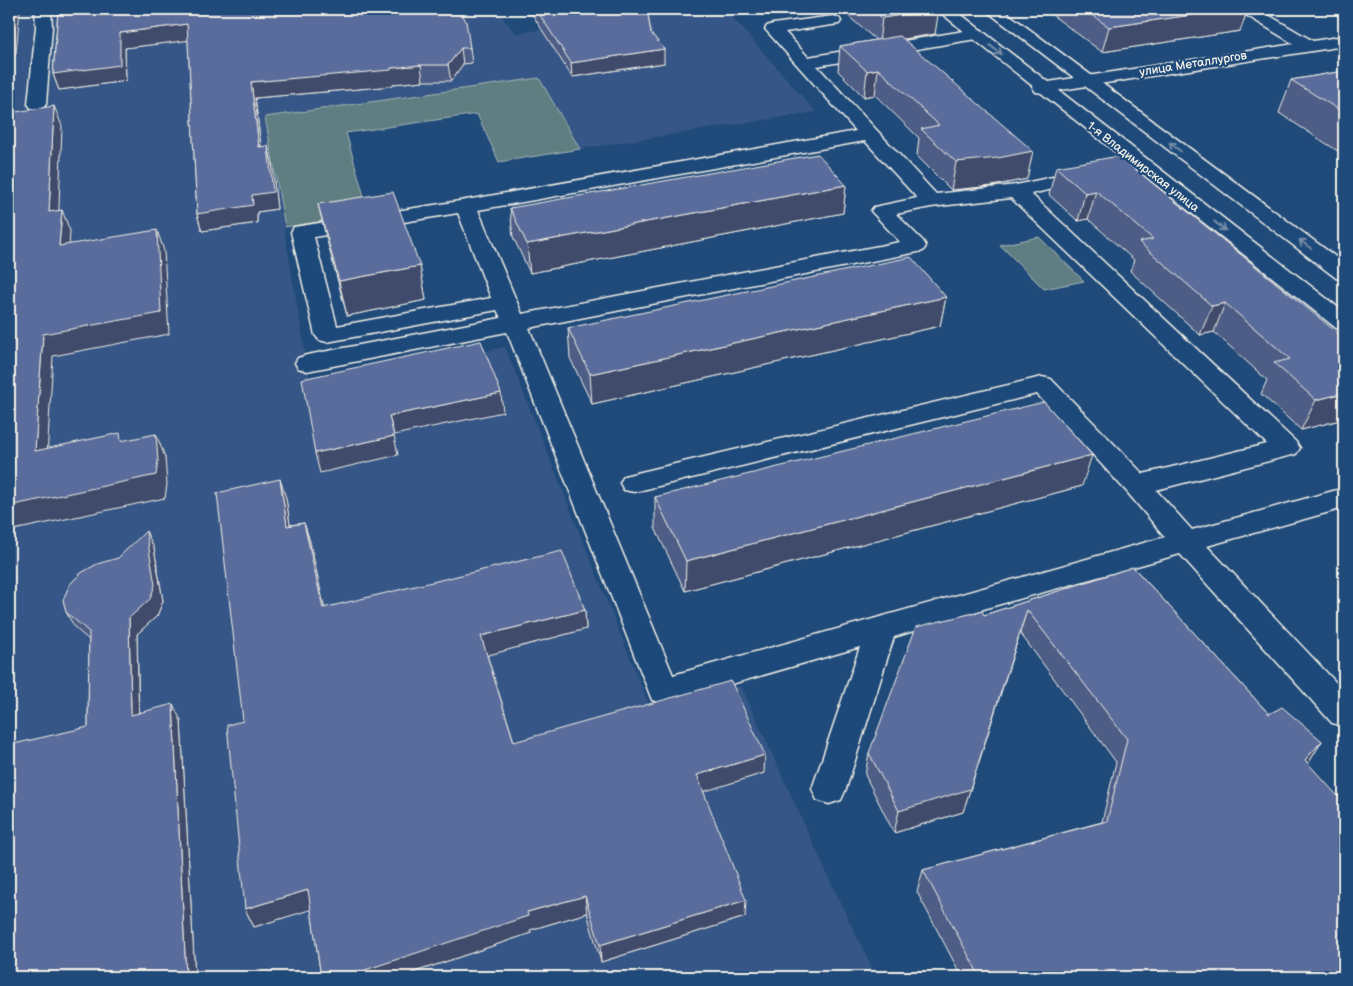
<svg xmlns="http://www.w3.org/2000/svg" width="1353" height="986" font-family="'Balsamiq Sans',sans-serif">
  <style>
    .built { fill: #355786 }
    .green { fill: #5e7e82; stroke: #a9b8b5 }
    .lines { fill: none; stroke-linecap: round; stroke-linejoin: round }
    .minor-casing { stroke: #f4f1e8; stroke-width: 3 }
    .major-casing { stroke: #f4f1e8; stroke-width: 3 }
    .minor { fill: #1f4a7a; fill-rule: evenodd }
    .major { fill: #1f4a7a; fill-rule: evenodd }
    .wall { fill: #4d5d85; stroke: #f4f1e8 }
    .shaded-wall { fill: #3f4c6c; stroke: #f4f1e8 }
    .building { fill: #5a6c9b; stroke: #f4f1e8 }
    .oneway { stroke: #748da6 }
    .labels { text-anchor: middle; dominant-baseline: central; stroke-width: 4.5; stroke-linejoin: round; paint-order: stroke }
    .far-street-label { font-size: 12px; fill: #f4f1e8; stroke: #1f4a7a }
  </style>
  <rect width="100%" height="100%" fill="#1f4a7a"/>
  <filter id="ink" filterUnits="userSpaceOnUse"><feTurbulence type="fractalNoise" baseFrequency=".02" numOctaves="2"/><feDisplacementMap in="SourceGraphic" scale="10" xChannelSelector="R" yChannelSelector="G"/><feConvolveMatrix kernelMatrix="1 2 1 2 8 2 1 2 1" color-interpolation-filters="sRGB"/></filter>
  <g filter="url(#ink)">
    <path class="built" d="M 9,9 L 495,9 L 516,33 L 702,9 L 725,9 L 816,112 L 580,149 L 539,78 L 265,117 L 311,386 L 505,347 L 651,710 L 741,686 L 840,902 L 877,977 L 9,977 Z"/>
    <path class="green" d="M 539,78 L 580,149 L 499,162 L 477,114 L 346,133 L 369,214 L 285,227 L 265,117 Z
      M 1039,237 L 1084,281 L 1044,289 L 1000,245 Z"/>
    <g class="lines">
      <g class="minor-casing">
        <path id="minor" d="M 35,9 L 51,9 L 52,27 L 46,104 L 43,108 L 37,109 L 31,108 L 28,104 L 36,27 Z
          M 1239,9 L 1258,9 L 1313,41 L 1344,36 L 1344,46 L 1042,93 L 1036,92 L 1033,88 L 1036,84 L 1042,83 L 1294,44 L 1241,12 Z
          M 833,16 L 839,18 L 841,21 L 839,24 L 785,32 L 808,57 L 976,29 L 982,30 L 984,34 L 982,38 L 976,39 L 817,66 L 936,194 L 1016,185 L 1089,169 L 1096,171 L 1099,175 L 1096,179 L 1031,194 L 1296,442 L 1300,448 L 1296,454 L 1156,490 L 1192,530 L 1344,488 L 1344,508 L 1207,546 L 1344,691 L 1344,726 L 1332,723 L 1180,554 L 990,607 L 894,637 L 846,789 L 841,800 L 829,804 L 817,800 L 812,789 L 860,647 L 663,704 L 652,700 L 507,332 L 307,371 L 298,368 L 295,363 L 298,358 L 307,355 L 501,318 L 497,310 L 327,342 L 319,340 L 315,335 L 291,232 L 294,227 L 466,200 L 856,131 L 765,29 L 767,26 L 773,24 ZM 865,141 L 917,198 L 874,207 L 871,211 L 900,242 L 522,314 L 478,210 ZM 1011,198 L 1267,444 L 1143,474 L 1051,379 L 1042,377 L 624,476 L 620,483 L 624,490 L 634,492 L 1037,394 L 1127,492 L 1165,537 L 673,675 L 529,328 L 923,251 L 926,246 L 923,241 L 896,214 L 931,207 ZM 458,213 L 491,298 L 337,326 L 314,237 Z"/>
      </g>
      <g class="major-casing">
        <path id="major" d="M 936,9 L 954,9 L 1344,312 L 1344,330 L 1336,328 Z
          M 984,9 L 1002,9 L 1344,263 L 1344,280 L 1336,278 Z"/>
      </g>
      <use href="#minor" class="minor"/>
      <use href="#major" class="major"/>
    </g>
    <path class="wall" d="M 525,9 L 647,9 L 651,33 L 664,63 L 572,77 L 532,14 L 529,15 Z
      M 840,9 L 938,9 L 935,34 L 903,39 L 1027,179 L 992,186 L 951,190 L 917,156 L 919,138 L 875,95 L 864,97 L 838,71 L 840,46 L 876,40 Z
      M 1044,9 L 1248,9 L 1240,31 L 1102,52 Z
      M 58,11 L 474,12 L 461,13 L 470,48 L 472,63 L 463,64 L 451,81 L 423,81 L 393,84 L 393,86 L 255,98 L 261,147 L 268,146 L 272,163 L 277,209 L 257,212 L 257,223 L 202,231 L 197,214 L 188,40 L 125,48 L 126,81 L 59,90 L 53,74 Z
      M 1344,71 L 1344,155 L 1279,113 L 1291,80 Z
      M 1056,167 L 1344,338 L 1344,419 L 1301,430 L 1261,394 L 1267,380 L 1214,332 L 1200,335 L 1130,271 L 1134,260 L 1088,219 L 1078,221 L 1049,195 Z
      M 846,185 L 843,213 L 530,273 L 513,237 L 510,208 Z
      M 318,204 L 420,266 L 426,300 L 347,316 L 326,237 Z
      M 946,297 L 940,326 L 592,404 L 570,358 L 568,328 Z
      M 1082,486 L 685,591 L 655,528 L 655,497 Z
      M 286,498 L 290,525 L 304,523 L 310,542 L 324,608 L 585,610 L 586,629 L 487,655 L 514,742 L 764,773 L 703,791 L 745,917 L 601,962 L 587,913 L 530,930 L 531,933 L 400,977 L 321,977 L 311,909 L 254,927 L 245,909 L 243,721 Z
      M 154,548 L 163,601 L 157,616 L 137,634 L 139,713 L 181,721 L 195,977 L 9,977 L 88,727 L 89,640 L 75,628 L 66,612 Z
      M 1133,567 L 1269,714 L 1322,741 L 1308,764 L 1344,977 L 962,977 L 917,892 L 923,870 L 1102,822 L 1116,762 L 1020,633 L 963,812 L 894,833 L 865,775 L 869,753 L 984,615 Z"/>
    <path class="shaded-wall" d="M 11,9 L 20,9 L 16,53 L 9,54 L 9,34 Z
      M 454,9 L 473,9 L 474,12 L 455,14 Z
      M 528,9 L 532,9 L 532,14 L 529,15 Z
      M 939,9 L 935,34 L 879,43 L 882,18 Z
      M 1232,9 L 1248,9 L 1240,31 L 1102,52 L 1109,27 Z
      M 187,24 L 192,40 L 125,48 L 126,81 L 59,90 L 53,74 L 120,33 Z
      M 461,48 L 463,64 L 451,81 L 448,65 Z
      M 664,49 L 664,63 L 572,77 L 571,63 Z
      M 421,65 L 423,81 L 393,84 L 393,86 L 255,98 L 263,164 L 259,147 L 251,82 Z
      M 878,69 L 875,95 L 864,97 L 867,71 Z
      M 54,106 L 62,126 L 58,233 L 49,212 Z
      M 268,146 L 272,163 L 277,209 L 257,212 L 257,223 L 202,231 L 197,214 L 252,195 Z
      M 1033,151 L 1027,179 L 992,186 L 951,190 L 956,162 Z
      M 846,185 L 843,213 L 530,273 L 527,244 Z
      M 1096,191 L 1088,219 L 1078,221 L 1085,193 Z
      M 62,210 L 70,231 L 68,267 L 59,246 Z
      M 157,230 L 164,251 L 169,334 L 53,356 L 46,473 L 35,451 L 43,334 Z
      M 420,266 L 426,300 L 347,316 L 339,281 Z
      M 946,297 L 940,326 L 592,404 L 590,374 Z
      M 1225,303 L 1214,332 L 1200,335 L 1212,306 Z
      M 501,393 L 503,412 L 394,435 L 389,416 Z
      M 1344,393 L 1344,419 L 1301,430 L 1316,400 Z
      M 156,434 L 165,457 L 167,484 L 165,498 L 9,531 L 9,506 Z
      M 394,436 L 398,455 L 320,473 L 315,453 Z
      M 1092,455 L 1082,486 L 685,591 L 686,561 Z
      M 280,479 L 286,498 L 293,545 L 287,526 Z
      M 304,523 L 310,542 L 329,628 L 323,608 Z
      M 146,531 L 154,548 L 163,601 L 157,616 L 137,634 L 139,731 L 131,715 L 129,618 Z
      M 585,610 L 586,629 L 485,656 L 481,636 Z
      M 1027,610 L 963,812 L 894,833 L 899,811 Z
      M 173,704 L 181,721 L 195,977 L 186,977 Z
      M 1322,741 L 1308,764 L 1305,760 Z
      M 765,755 L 764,773 L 696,794 L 697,775 Z
      M 308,890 L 316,908 L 254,927 L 245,909 Z
      M 585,896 L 587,913 L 530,930 L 531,933 L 400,977 L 344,977 L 527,912 Z
      M 746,900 L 745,917 L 601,962 L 600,945 Z"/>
    <path class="building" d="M 9,9 L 11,9 L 9,34 Z
      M 77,9 L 459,9 L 466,21 L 470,48 L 461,48 L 448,65 L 421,65 L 391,68 L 391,70 L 251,82 L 259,147 L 268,146 L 273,192 L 252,195 L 253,205 L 197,214 L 187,24 L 120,33 L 120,65 L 53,74 L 58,11 Z
      M 536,9 L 647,9 L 651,33 L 664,49 L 571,63 Z
      M 871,9 L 939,9 L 882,18 Z
      M 1083,9 L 1232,9 L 1109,27 Z
      M 900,36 L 1033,151 L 998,158 L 956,162 L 921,129 L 939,125 L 878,69 L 867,71 L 840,46 Z
      M 1344,71 L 1344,113 L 1291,80 Z
      M 54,106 L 49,212 L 62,210 L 59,246 L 157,230 L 161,313 L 43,334 L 35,451 L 120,433 L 121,441 L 156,434 L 158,461 L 156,475 L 9,506 L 9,113 Z
      M 818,154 L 846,185 L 527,244 L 510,208 Z
      M 1119,156 L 1344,338 L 1344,393 L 1316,400 L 1274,363 L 1290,359 L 1225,303 L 1212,306 L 1139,242 L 1153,239 L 1096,191 L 1085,193 L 1056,167 Z
      M 393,192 L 420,266 L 339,281 L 318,204 Z
      M 911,257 L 946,297 L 590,374 L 568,328 Z
      M 481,341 L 501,393 L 389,416 L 394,436 L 315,453 L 302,379 Z
      M 1044,402 L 1092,455 L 686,561 L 655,497 Z
      M 280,479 L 287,526 L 304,523 L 323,608 L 562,551 L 585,610 L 481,636 L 514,742 L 731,681 L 765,755 L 697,775 L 746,900 L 600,945 L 585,896 L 527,912 L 528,916 L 344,977 L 321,977 L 308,890 L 245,909 L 227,725 L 243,721 L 217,493 Z
      M 146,531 L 155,585 L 150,599 L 129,618 L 131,715 L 173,704 L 186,977 L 9,977 L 9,745 L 88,727 L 89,632 L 66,612 L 63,600 L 65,595 L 70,584 L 81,573 L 97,564 L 118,558 Z
      M 1133,567 L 1269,714 L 1282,707 L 1322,741 L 1305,760 L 1344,803 L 1344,977 L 980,977 L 923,870 L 1107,821 L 1127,739 L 1027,610 L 970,789 L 899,811 L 869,753 L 916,627 L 982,611 L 984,615 Z"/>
    <defs><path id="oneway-shaft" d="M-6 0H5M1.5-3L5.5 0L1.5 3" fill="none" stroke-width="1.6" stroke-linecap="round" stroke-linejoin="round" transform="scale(1.25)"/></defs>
    <g class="oneway">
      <use href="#oneway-shaft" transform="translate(996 50) rotate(38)"/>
      <use href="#oneway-shaft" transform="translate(1175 147) rotate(-143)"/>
      <use href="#oneway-shaft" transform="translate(1220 226) rotate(38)"/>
      <use href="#oneway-shaft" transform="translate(1305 244) rotate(-143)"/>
    </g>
  </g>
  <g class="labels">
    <g class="far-street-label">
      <text transform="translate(1193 64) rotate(-9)">улица Металлургов</text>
      <text transform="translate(1143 167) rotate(38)">1-я Владимирская улица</text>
    </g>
  </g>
  <rect width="1353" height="986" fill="none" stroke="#1f4a7a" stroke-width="30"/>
  <rect x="15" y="15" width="1323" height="956" fill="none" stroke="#f4f1e8" stroke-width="2" filter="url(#ink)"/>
</svg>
